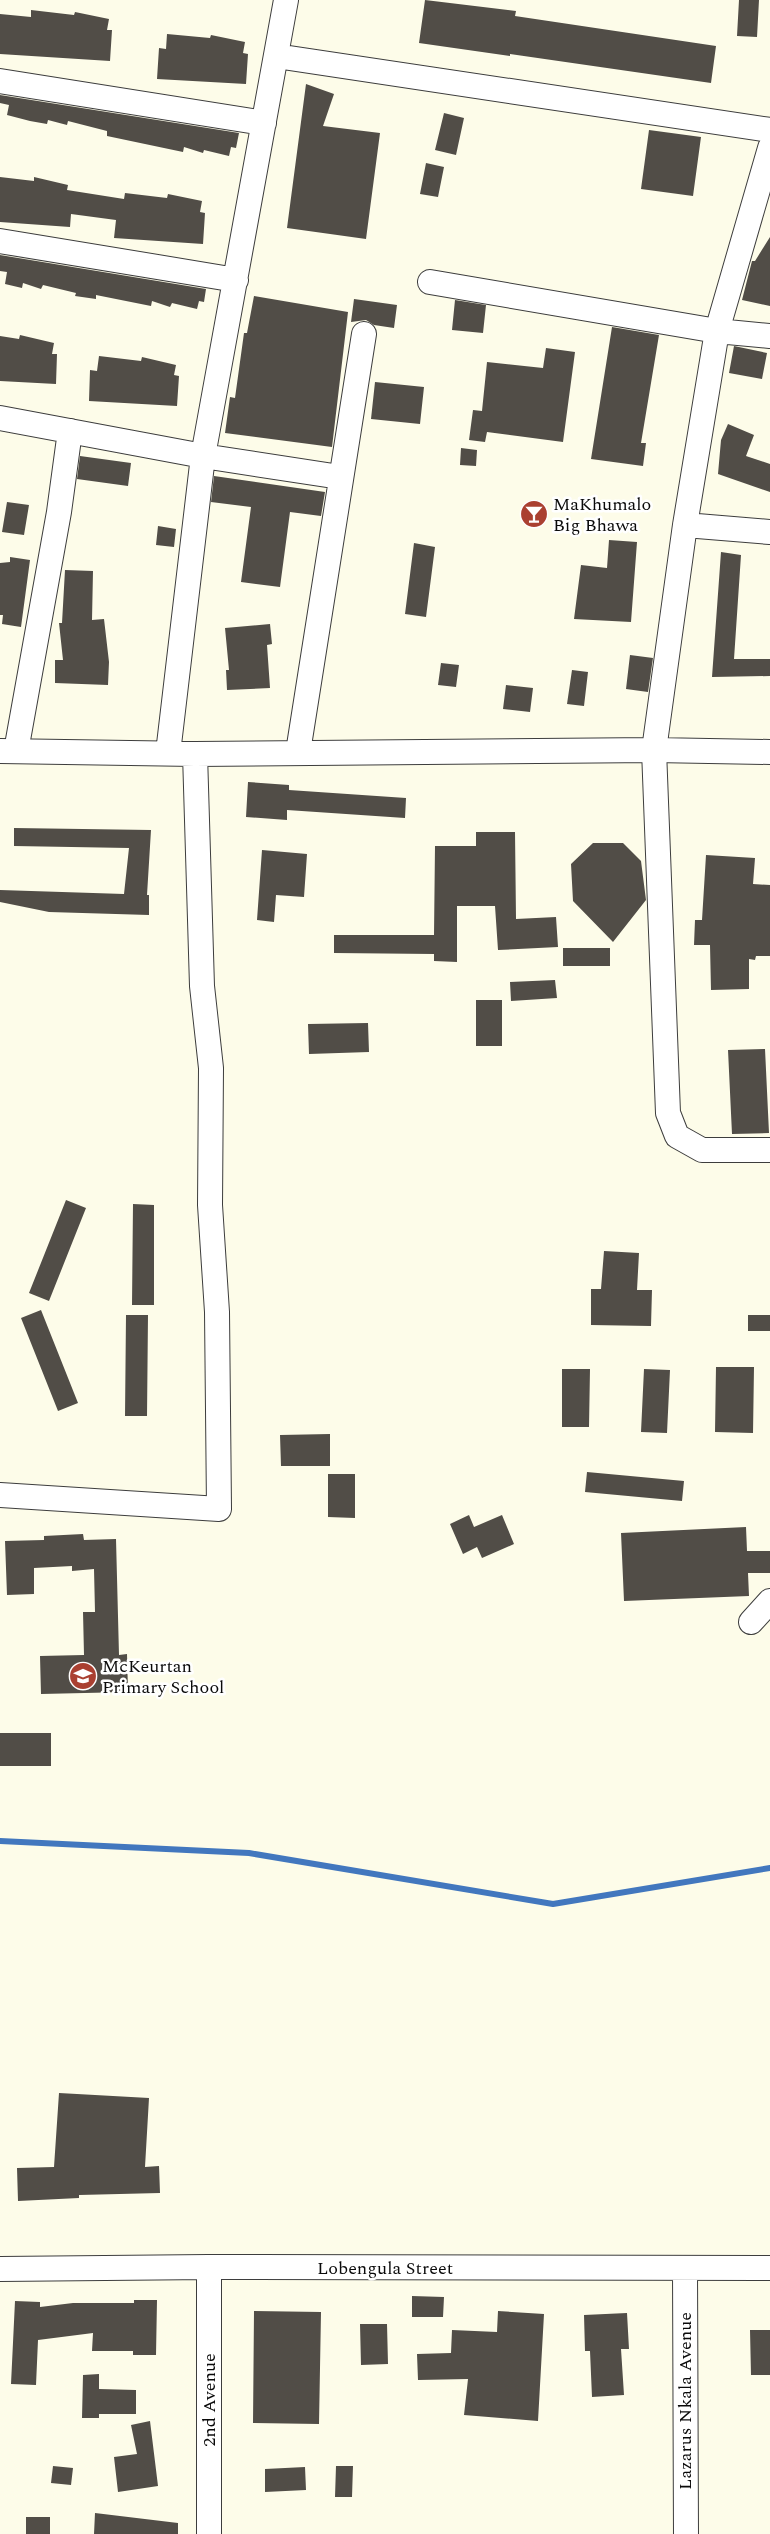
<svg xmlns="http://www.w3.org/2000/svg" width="770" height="2534" font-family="Spectral,serif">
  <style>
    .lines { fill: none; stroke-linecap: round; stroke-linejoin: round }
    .stream { stroke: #4277be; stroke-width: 6 }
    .building { fill: #514d47 }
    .street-casing { stroke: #3d3d3d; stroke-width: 26 }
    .street { stroke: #fff; stroke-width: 24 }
    .labels { text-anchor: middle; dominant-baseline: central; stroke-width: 5; stroke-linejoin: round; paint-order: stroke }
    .poi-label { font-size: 18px; fill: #0a0a0a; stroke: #fff; text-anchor: start }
    .street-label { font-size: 18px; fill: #0a0a0a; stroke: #fff }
  </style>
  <rect width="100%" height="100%" fill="#fdfce9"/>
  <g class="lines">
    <path class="stream" d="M 0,1841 L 249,1853 L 553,1904 L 770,1868"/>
  </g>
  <path class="building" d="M 425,0 L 516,11 L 515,16 L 716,46 L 711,83 L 510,54 L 510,56 L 419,43 Z
    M 739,0 L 759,0 L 757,37 L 737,36 Z
    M 31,10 L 74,15 L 75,12 L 109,19 L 107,30 L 112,30 L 110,61 L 0,54 L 0,14 L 31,17 Z
    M 167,34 L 210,38 L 211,35 L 245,42 L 243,53 L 248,54 L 246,84 L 157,79 L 159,48 L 166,49 Z
    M 306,84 L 334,94 L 323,126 L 380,133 L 366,239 L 287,228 Z
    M 0,95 L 239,133 L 236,148 L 231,147 L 229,156 L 204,150 L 203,153 L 184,147 L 183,152 L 107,136 L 107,131 L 68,121 L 67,125 L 48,120 L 47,124 L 30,121 L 7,115 L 9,105 L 0,103 Z
    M 444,113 L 464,118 L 456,155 L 435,150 Z
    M 649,130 L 701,137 L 693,196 L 641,189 Z
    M 426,163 L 444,167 L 438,197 L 420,194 Z
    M 0,177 L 34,181 L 34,177 L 68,185 L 67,190 L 124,199 L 125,193 L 167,198 L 168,194 L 202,201 L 200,212 L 205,213 L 203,244 L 114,238 L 116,220 L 71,214 L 70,227 L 0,222 Z
    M 770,237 L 770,306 L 742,300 L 752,261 L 755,261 Z
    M 0,255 L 206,289 L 204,302 L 199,301 L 197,309 L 172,303 L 170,307 L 152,301 L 151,306 L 96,295 L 96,299 L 75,296 L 76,293 L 43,285 L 41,289 L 23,283 L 22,288 L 5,284 L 7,272 L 0,271 Z
    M 254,296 L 348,312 L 332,447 L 225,433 L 230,397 L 235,398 L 244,333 L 247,333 Z
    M 354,299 L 397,305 L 394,328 L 374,325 L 366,320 L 351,322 Z
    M 455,300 L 486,305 L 483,333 L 452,330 Z
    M 612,327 L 659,335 L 641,443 L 646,443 L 643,466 L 591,459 Z
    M 20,335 L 54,343 L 52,354 L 57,354 L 56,384 L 0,381 L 0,336 L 19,339 Z
    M 734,346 L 767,353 L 762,379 L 729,373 Z
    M 546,348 L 575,352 L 563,442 L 487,432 L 485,442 L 469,440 L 473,410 L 482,411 L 487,362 L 543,368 Z
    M 99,356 L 141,361 L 142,357 L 176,365 L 174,375 L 179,376 L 177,406 L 89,401 L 90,370 L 97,371 Z
    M 375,382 L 424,387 L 420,424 L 371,419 Z
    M 728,424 L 754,435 L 746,456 L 770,464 L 770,492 L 718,474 L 721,440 Z
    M 461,448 L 477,450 L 476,466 L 460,465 Z
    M 80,456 L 131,463 L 128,486 L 77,479 Z
    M 214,476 L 325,492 L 321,516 L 290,512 L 280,587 L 241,582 L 251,507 L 211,502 Z
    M 7,502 L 29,505 L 24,535 L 2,532 Z
    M 158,526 L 176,529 L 174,547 L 156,545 Z
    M 609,540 L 637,542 L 631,622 L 574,619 L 581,565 L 607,568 Z
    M 414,543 L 435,547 L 426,617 L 405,614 Z
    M 721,552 L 741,555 L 734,659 L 770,659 L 770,676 L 712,677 Z
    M 10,557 L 30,560 L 21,627 L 2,624 L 3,615 L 0,615 L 0,563 L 10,562 Z
    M 65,570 L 93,571 L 92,620 L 104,619 L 109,662 L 108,685 L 55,683 L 55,660 L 63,660 L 59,623 L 62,623 Z
    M 270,624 L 272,644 L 267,645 L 270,688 L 227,690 L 226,670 L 229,670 L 225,628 Z
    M 630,655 L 653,658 L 648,692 L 626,689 Z
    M 441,663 L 459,665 L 456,687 L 438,685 Z
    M 572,670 L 588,672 L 584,706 L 567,704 Z
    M 506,685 L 533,688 L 530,712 L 503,709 Z
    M 248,782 L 289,785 L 289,790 L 406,798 L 405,818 L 287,810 L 287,820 L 246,817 Z
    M 14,828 L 151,830 L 147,895 L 149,895 L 149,915 L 49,912 L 0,902 L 0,890 L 124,894 L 129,848 L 14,846 Z
    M 476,832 L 515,832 L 516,919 L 556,917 L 558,947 L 498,950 L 495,906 L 457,906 L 457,962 L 434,961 L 434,954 L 334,953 L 334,935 L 434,935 L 435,846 L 476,846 Z
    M 593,843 L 623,843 L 641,861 L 646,900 L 613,942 L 573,901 L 571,864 Z
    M 262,850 L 307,854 L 304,897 L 276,895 L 274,922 L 257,920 Z
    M 706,855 L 755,858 L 753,884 L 770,885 L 770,956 L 756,956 L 755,960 L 749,959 L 749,989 L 711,990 L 710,945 L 694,945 L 695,920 L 702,920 Z
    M 563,948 L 610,948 L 610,966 L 563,966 Z
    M 555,980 L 557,998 L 511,1001 L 510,982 Z
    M 476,1000 L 502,1000 L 502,1046 L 476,1046 Z
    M 368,1023 L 369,1052 L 309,1054 L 308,1024 Z
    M 765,1049 L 769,1133 L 732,1134 L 728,1050 Z
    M 66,1200 L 86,1208 L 49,1301 L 29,1293 Z
    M 133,1204 L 154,1205 L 154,1305 L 132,1305 Z
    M 604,1251 L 639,1253 L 637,1290 L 652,1290 L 651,1326 L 591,1325 L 591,1289 L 601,1289 Z
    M 41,1310 L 78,1403 L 58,1411 L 21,1318 Z
    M 126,1315 L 148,1315 L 147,1416 L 125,1416 Z
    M 748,1315 L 770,1315 L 770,1331 L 748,1331 Z
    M 716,1367 L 754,1367 L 753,1433 L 715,1432 Z
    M 562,1369 L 590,1369 L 589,1427 L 562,1427 Z
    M 644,1369 L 670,1370 L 667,1433 L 641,1432 Z
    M 330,1434 L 330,1466 L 281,1466 L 280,1435 Z
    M 587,1472 L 684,1481 L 682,1501 L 585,1492 Z
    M 328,1474 L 355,1474 L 355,1518 L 328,1517 Z
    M 469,1515 L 474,1527 L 502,1515 L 514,1544 L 482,1558 L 477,1547 L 463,1554 L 450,1524 Z
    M 746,1527 L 747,1551 L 770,1551 L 770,1573 L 748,1573 L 749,1596 L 624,1601 L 621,1533 Z
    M 83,1534 L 84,1540 L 116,1539 L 119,1655 L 127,1654 L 128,1692 L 41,1694 L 40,1656 L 84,1655 L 83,1612 L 95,1612 L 94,1569 L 72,1571 L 72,1566 L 34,1568 L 34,1594 L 7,1595 L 5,1541 L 44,1540 L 44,1536 Z
    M 0,1733 L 51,1733 L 51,1766 L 0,1766 Z
    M 59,2093 L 149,2098 L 145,2167 L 159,2166 L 160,2193 L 79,2195 L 79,2198 L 18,2201 L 17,2168 L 54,2167 Z
    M 412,2296 L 444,2297 L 443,2317 L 412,2317 Z
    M 134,2300 L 157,2300 L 156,2355 L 133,2355 L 133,2351 L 92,2351 L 93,2333 L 38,2340 L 36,2385 L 11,2384 L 15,2301 L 40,2302 L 40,2307 L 73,2303 L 134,2303 Z
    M 254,2311 L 321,2312 L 319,2424 L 253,2423 Z
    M 498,2311 L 544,2314 L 538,2421 L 464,2415 L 468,2379 L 418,2380 L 417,2354 L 451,2353 L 452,2330 L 497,2332 Z
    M 627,2313 L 629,2349 L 621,2349 L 624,2395 L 592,2397 L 590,2351 L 585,2351 L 584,2315 Z
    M 360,2324 L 387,2324 L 388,2364 L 361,2365 Z
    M 750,2330 L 770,2330 L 770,2375 L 751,2375 Z
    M 99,2374 L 99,2389 L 136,2390 L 136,2414 L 99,2414 L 99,2418 L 82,2418 L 83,2375 Z
    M 150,2421 L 158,2486 L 118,2492 L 114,2457 L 137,2454 L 131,2425 Z
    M 53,2466 L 73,2468 L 71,2485 L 51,2483 Z
    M 336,2466 L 353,2466 L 352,2497 L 335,2497 Z
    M 305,2467 L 306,2490 L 265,2492 L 265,2469 Z
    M 95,2513 L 178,2523 L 178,2534 L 94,2534 Z
    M 26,2517 L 50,2517 L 50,2534 L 26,2534 Z"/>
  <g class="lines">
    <g class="street-casing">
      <path id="street" d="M 276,56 L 770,130
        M 0,81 L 264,123
        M 770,148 L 717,331 L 685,525 L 654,750 L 668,1113 L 677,1136 L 702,1150 L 770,1150
        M 0,241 L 236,280
        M 430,282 L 717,331 L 770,336
        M 0,418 L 203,456 L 340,477
        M 685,525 L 770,532
        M 0,751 L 195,754 L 654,750 L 770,752
        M 16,751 L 59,512 L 70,431
        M 298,752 L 364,334
        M 168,753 L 203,456 L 286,0
        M 0,1495 L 219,1509 L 217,1312 L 210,1205 L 211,1068 L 202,986 L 195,754
        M 751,1622 L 770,1601
        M 0,2269 L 209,2267 L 770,2268
        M 685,2269 L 686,2534
        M 209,2534 L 209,2267"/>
    </g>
    <use href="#street" class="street"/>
  </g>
  <defs>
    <g id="bar-disc" transform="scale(1.4375)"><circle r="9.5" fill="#aa4031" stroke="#fff"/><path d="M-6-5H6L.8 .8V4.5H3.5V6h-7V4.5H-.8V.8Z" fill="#fff"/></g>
    <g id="school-disc" transform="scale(1.4375)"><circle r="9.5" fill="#aa4031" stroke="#fff"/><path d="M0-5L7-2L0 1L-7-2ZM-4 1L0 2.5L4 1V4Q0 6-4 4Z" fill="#fff"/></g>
  </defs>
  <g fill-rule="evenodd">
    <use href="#bar-disc" x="534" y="514"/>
    <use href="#school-disc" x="83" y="1676"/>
  </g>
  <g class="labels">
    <g class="poi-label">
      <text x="553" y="504">MaKhumalo<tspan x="553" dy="21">Big Bhawa</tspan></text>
      <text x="102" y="1666">McKeurtan<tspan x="102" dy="21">Primary School</tspan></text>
    </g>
    <g class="street-label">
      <text x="385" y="2268">Lobengula Street</text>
      <text transform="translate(209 2400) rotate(-90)">2nd Avenue</text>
      <text transform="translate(685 2401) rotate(-90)">Lazarus Nkala Avenue</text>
    </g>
  </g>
</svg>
